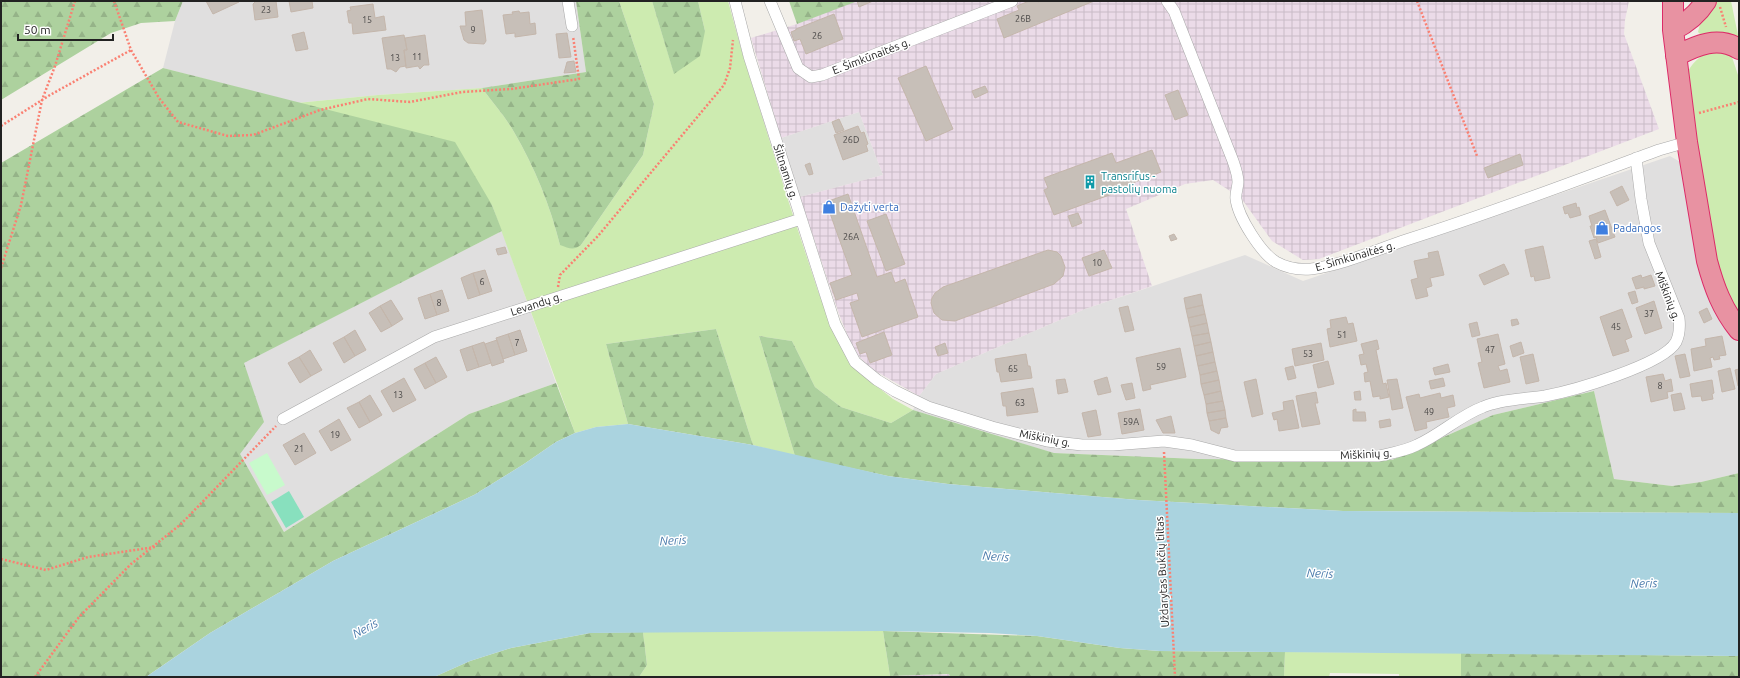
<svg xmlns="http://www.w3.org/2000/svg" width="1740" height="678" font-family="Ubuntu,sans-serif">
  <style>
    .residential { fill: #e0dfdf }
    .industrial { fill: url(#industrial-grid) }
    .grass { fill: #cdebb0 }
    .forest { fill: url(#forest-firs) }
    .park { fill: #c8facc }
    .pitch { fill: #88e0be }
    .water { fill: #aad3df }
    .building { fill: #c7bfb8; stroke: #c4b6ab }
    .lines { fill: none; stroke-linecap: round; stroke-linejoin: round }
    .street-casing { stroke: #a9a9a9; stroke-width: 12 }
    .highway-casing { stroke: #dc2a67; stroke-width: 22 }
    .path { stroke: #fa8072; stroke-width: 2.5; stroke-dasharray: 2 2; stroke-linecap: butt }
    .street { stroke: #fff; stroke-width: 11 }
    .highway { stroke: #e892a2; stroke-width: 20 }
    .labels { text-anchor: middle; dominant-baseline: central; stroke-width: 3; stroke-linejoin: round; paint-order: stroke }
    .number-label { font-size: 9px; fill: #4b4948 }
    .street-label { font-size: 11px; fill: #222; stroke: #fff }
    .culture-label { font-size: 11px; fill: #0d838f; stroke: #fff; text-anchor: start }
    .shop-label { font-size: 11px; fill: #366cbe; stroke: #fff; text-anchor: start }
    .water-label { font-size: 12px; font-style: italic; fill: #4a7aab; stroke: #fff }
  </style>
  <defs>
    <pattern id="industrial-grid" width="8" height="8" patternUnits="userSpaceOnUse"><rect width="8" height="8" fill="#ebdbe8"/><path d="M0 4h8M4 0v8" fill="none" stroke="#c9bcc7"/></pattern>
    <pattern id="forest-firs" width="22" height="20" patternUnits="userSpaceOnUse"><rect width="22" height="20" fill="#add19e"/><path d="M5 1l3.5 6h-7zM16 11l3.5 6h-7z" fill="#95b388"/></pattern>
  </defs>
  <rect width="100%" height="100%" fill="#f2efe9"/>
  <path class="residential" d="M 183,1 L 576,1 L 586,72 L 482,88 L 378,95 L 297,103 L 163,68 L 175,21 Z
    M 859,112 L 883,175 L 800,197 L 781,138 Z
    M 1670,156 L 1682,163 L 1721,320 L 1739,344 L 1739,473 L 1701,482 L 1672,486 L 1614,479 L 1594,391 L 1493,415 L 1392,460 L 1198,459 L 1053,453 L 913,410 L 919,396 L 936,374 L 1085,309 L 1245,255 L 1303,281 Z
    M 502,231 L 556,383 L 469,414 L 284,532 L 239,454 L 263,422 L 243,363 Z"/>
  <path class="industrial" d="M 854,1 L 1629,1 L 1625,20 L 1624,34 L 1659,129 L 1319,259 L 1303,260 L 1272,241 L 1241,198 L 1213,180 L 1185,184 L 1126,209 L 1152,286 L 1085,309 L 936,374 L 919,396 L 870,368 L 858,355 L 849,339 L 839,314 L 800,197 L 883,175 L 859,112 L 781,138 L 751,38 L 797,24 Z
    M 949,674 L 950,677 L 880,677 L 890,676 Z"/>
  <path class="grass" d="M 619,1 L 652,1 L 674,73 L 705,31 L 698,1 L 728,1 L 742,52 L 789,203 L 818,291 L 832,327 L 859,372 L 893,399 L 913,410 L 891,423 L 841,407 L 815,387 L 792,341 L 759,336 L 795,456 L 753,445 L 716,329 L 606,344 L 628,424 L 596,427 L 575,433 L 492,205 L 297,103 L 378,95 L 482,88 C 492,102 505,116 514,132 C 535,168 550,205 560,245 L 581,245 L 643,155 L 654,104 Z
    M 1713,1 L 1731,1 L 1739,40 L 1732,37 L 1701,35 L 1698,32 L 1700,24 Z
    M 1714,49 L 1731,54 L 1739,78 L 1739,314 L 1730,301 L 1719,274 L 1699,175 L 1688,71 C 1694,61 1702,54 1714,49 Z
    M 883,631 L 890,676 L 639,677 L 647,665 L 643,632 Z
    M 1285,652 L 1461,653 L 1461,677 L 1399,677 L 1399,674 L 1330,673 L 1329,677 L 1284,677 Z"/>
  <path class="forest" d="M 1,1 L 183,1 L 175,21 L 141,23 L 111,33 L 1,100 Z
    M 576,1 L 619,1 L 654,104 L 643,155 L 581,245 C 573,251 569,248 560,245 C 550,205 535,168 514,132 C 505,116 492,102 482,88 L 586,72 Z
    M 652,1 L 698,1 L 705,31 L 700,56 L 674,74 Z
    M 789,1 L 854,1 L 855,2 L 797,24 Z
    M 163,68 L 455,142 L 492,205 L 502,231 L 244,363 L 264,422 L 240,454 L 284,532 L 469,414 L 556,383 L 575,433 L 556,442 L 524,464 L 474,495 L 333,561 L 210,633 L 146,677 L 1,677 L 1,163 Z
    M 716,329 L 753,445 L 628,424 L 606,344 Z
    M 759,336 L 792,341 L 815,387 L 841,407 L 891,423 L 913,410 L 1054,453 L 1198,459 L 1392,460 L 1493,415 L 1594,391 L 1614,479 L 1672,486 L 1701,482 L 1739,473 L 1739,513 L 1343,511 L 1138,500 L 948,484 L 888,476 L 795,456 Z
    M 883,631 L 1037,636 L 1120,648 L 1160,651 L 1285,652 L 1284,677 L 950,677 L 949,674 L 890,676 Z
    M 643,632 L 647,665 L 639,677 L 434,677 L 470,661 L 511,648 L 590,633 Z
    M 1461,653 L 1739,656 L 1739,677 L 1461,677 Z"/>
  <path class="park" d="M 267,453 L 285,485 L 267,495 L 249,463 Z"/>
  <path class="pitch" d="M 289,491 L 304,517 L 286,528 L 271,502 Z"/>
  <path class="water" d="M 628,424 L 753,445 L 888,476 L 948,484 L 1138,500 L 1343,511 L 1739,513 L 1739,656 L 1160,651 L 1120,648 L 1037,636 L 989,633 L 883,631 L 590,633 L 511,648 L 470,661 L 434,677 L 146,677 L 210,633 L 333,561 L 474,495 L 524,464 L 556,442 L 575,433 L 596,427 Z"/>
  <path class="building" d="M 206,1 L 239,1 L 239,2 L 213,14 Z
    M 256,1 L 276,1 L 278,17 L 255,20 L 253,4 Z
    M 289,1 L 312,1 L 313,8 L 291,12 Z
    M 857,1 L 873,1 L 859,7 Z
    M 1029,1 L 1037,1 L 1038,2 L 1041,1 L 1094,1 L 1004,38 L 997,19 L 1019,10 L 1017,6 Z
    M 373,4 L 375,18 L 384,16 L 386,30 L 353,34 L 352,23 L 349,23 L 347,11 L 351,10 L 350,7 Z
    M 482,10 L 486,41 L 484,44 L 468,43 L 464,40 L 460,26 L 466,26 L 465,12 Z
    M 519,11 L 520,13 L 529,12 L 530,24 L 535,23 L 536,34 L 515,37 L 515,33 L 506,34 L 503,15 L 513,14 L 512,12 Z
    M 834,14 L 843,39 L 806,54 L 800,39 L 794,41 L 791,32 L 796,30 L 796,29 Z
    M 304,32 L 308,49 L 296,51 L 292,35 Z
    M 567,33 L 571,57 L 559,58 L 556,34 Z
    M 404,35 L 407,50 L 404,50 L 406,66 L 400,67 L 396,72 L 391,69 L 387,69 L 382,38 Z
    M 425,35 L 429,65 L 424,65 L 420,69 L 418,66 L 406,68 L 404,50 L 407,50 L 405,38 Z
    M 574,61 L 576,72 L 564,73 L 567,62 Z
    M 926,66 L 953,129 L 926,141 L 898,78 Z
    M 985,86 L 988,92 L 975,98 L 972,91 Z
    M 1178,90 L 1188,115 L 1175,120 L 1165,95 Z
    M 839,119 L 844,130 L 836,133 L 832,122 Z
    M 858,126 L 861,133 L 864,132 L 868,144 L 866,145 L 868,151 L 843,160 L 834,135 Z
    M 1152,150 L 1161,172 L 1125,186 L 1126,189 L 1054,215 L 1044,190 L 1048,188 L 1044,178 L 1112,153 L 1116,163 Z
    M 1520,154 L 1523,165 L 1488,178 L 1484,168 Z
    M 810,163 L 813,174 L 809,175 L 805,165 Z
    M 1622,186 L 1629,200 L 1617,206 L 1610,192 Z
    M 848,194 L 877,277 L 891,272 L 895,283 L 905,279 L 918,317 L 862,337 L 850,303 L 859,300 L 857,293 L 836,300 L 830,283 L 852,275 L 826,202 Z
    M 1576,203 L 1577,208 L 1579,207 L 1581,215 L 1570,218 L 1568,213 L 1565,214 L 1563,207 Z
    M 1605,210 L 1615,237 L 1598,243 L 1596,237 L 1594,238 L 1590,226 L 1592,226 L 1589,216 Z
    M 1078,213 L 1082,223 L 1072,227 L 1068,216 Z
    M 886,214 L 905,264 L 886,271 L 867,221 Z
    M 1174,234 L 1177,239 L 1171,241 L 1169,236 Z
    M 1596,239 L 1601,257 L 1595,259 L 1589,241 Z
    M 1543,246 L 1550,278 L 1535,281 L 1534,276 L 1531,277 L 1525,250 Z
    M 505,247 L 507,253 L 498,255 L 496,249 Z
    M 1048,250 L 1057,252 L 1061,256 L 1065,267 L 1063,276 L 1054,284 L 955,321 L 942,320 L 934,313 L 931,303 L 932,298 L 935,293 L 943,287 Z
    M 1104,250 L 1112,268 L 1089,276 L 1082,258 Z
    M 1438,251 L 1444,275 L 1430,278 L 1432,286 L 1426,288 L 1428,296 L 1416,299 L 1411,280 L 1418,278 L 1414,261 L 1429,258 L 1428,253 Z
    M 1504,264 L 1509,274 L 1484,285 L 1479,275 Z
    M 485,270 L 492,291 L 480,295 L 473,273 Z
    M 473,273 L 480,295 L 468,299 L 461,278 Z
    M 1641,275 L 1642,278 L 1651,275 L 1655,286 L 1644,289 L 1644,287 L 1636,289 L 1632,278 Z
    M 442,290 L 449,311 L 437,315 L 430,294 Z
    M 1635,291 L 1638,302 L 1632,304 L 1628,293 Z
    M 430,294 L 437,315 L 425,319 L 418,298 Z
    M 1201,294 L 1203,305 L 1186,309 L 1184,298 Z
    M 391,300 L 403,319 L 392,326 L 380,306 Z
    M 1654,301 L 1662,328 L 1645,334 L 1636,308 Z
    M 1203,305 L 1205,314 L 1188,318 L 1186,309 Z
    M 380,306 L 392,326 L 381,332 L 369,313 Z
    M 1128,306 L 1134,330 L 1125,332 L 1119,308 Z
    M 1707,308 L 1712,319 L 1704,323 L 1699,312 Z
    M 1622,309 L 1632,337 L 1625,340 L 1629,351 L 1613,356 L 1600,317 Z
    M 1205,314 L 1207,323 L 1190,327 L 1188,318 Z
    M 1346,317 L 1348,324 L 1353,323 L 1357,341 L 1330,347 L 1327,329 L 1331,328 L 1330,320 Z
    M 1517,319 L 1519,324 L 1512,326 L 1511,320 Z
    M 1477,322 L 1480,335 L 1472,337 L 1469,324 Z
    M 1207,323 L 1209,333 L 1192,336 L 1190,327 Z
    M 355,330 L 366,350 L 355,356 L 344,337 Z
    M 520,330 L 527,351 L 515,355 L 508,334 Z
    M 884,332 L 892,355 L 870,363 L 866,352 L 860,354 L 856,343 Z
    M 1209,333 L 1211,342 L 1194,346 L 1192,336 Z
    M 508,334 L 515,355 L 503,359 L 496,338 Z
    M 1498,334 L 1505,364 L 1498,366 L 1500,371 L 1507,369 L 1510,382 L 1484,388 L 1478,363 L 1482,362 L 1477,339 Z
    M 1722,336 L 1726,355 L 1719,356 L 1720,359 L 1714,360 L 1713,357 L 1710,358 L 1712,367 L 1694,371 L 1691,349 L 1706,346 L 1705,339 Z
    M 344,337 L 355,356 L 344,363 L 333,343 Z
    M 497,340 L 504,362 L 492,366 L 485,344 Z
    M 1377,340 L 1379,349 L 1376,350 L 1383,384 L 1386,383 L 1389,397 L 1380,399 L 1380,396 L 1373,397 L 1370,381 L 1365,382 L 1364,373 L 1368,372 L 1366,364 L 1361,365 L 1359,355 L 1364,354 L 1361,344 Z
    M 484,342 L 491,363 L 479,367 L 472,346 Z
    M 1211,342 L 1213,352 L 1196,356 L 1194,346 Z
    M 1521,342 L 1524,353 L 1513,357 L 1510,346 Z
    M 945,343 L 948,353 L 938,356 L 935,347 Z
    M 1321,343 L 1324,360 L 1295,366 L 1292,349 Z
    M 472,346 L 479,367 L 467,371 L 460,350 Z
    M 1180,348 L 1186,377 L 1150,385 L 1151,389 L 1143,391 L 1136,358 Z
    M 310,350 L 322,370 L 311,376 L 299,357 Z
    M 1213,352 L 1215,362 L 1198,366 L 1196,356 Z
    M 1026,354 L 1028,366 L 1030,366 L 1032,378 L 1001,382 L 999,372 L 997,372 L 995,359 Z
    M 1533,354 L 1539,381 L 1526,384 L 1520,357 Z
    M 1685,354 L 1690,376 L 1680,378 L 1675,356 Z
    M 299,357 L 311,376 L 300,383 L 288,363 Z
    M 436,357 L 447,377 L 436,383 L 425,363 Z
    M 1328,361 L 1334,384 L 1318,388 L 1313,365 Z
    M 1215,362 L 1217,371 L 1200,375 L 1198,366 Z
    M 425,363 L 436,383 L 425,389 L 414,369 Z
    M 1448,364 L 1450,372 L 1435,375 L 1433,368 Z
    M 1293,366 L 1296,378 L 1288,380 L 1285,368 Z
    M 1730,368 L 1735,389 L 1722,392 L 1718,371 Z
    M 1739,369 L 1739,385 L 1738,386 L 1735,370 Z
    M 1217,371 L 1219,380 L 1201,384 L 1200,375 Z
    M 1663,374 L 1665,381 L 1671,379 L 1673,391 L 1667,392 L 1668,398 L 1651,402 L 1646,377 Z
    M 1107,377 L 1111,392 L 1098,395 L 1094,381 Z
    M 404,378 L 416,400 L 393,412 L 381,391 Z
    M 1443,378 L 1445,386 L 1431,389 L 1429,381 Z
    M 1065,379 L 1068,392 L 1058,394 L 1056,380 Z
    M 1256,379 L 1263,414 L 1252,417 L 1244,382 Z
    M 1397,379 L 1403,408 L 1392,410 L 1387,380 Z
    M 1219,380 L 1221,391 L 1204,395 L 1201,384 Z
    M 1712,380 L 1714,393 L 1712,394 L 1713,399 L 1702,401 L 1701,396 L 1692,397 L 1690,384 Z
    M 1132,383 L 1135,398 L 1126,400 L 1121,385 Z
    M 1033,388 L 1038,412 L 1007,416 L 1006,406 L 1003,406 L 1001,393 Z
    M 1221,391 L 1223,401 L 1206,404 L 1204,395 Z
    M 1360,391 L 1361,400 L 1355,400 L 1354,392 Z
    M 1316,392 L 1318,403 L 1315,403 L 1320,424 L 1302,427 L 1296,396 Z
    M 1440,393 L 1441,398 L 1453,395 L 1455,406 L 1447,408 L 1449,417 L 1426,422 L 1427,428 L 1415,431 L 1406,397 L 1419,394 L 1420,398 Z
    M 1681,393 L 1685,409 L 1674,411 L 1671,395 Z
    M 370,395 L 382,415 L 370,422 L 359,402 Z
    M 1293,400 L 1299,428 L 1279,431 L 1277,419 L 1274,420 L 1272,413 L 1284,410 L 1283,402 Z
    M 1223,401 L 1225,410 L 1207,413 L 1206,404 Z
    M 359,402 L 370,422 L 359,428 L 347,408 Z
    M 1140,409 L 1144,430 L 1122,434 L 1118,413 Z
    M 1356,409 L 1356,412 L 1365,412 L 1366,421 L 1353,421 L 1353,410 Z
    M 1096,410 L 1101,435 L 1088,437 L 1082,413 Z
    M 1225,410 L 1226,418 L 1209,421 L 1207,413 Z
    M 1171,416 L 1175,433 L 1163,433 L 1156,420 Z
    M 1226,418 L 1228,427 L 1221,428 L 1219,434 L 1211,430 L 1209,421 Z
    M 339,419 L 351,440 L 331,451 L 319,431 Z
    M 1390,419 L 1391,426 L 1380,428 L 1379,421 Z
    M 304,433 L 316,453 L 295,465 L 283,445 Z"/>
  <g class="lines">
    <g class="street-casing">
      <path id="street" d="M 568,1 L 572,26
        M 735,1 L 749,56 L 835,324 L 855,362 L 877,380 L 895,391 L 928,407 L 992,427 L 1047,441 L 1082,445 L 1113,445 L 1164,441 L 1192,445 L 1235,456 L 1379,456 C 1392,453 1405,451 1417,445 C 1440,435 1459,416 1483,407 C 1502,399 1525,399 1545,396 C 1572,391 1663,365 1676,342 C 1680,334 1680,327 1679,318 L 1649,243 L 1641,199 L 1636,158
        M 770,1 L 798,68 L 811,77 L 822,75 L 1012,1
        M 1167,1 L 1174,11 L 1233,161 C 1235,167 1238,175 1238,182 C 1238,187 1235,194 1236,199 C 1238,217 1261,253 1276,262 C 1287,268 1298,270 1311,269 C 1342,265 1376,250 1406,240 C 1492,213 1575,181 1659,150 L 1687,142
        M 283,419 L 434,337 L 801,219"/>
    </g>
    <g class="highway-casing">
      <path id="highway" d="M 1673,1 L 1673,30 L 1687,142 L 1707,261 C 1714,287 1722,309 1739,330
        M 1673,30 C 1687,23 1697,15 1706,1
        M 1676,56 C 1697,45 1718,36 1739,49"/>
    </g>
    <path class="path" d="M 114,1 L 131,50 L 159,98 L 178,122 L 228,136 L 253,135 L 320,110 L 368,99 L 410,102 L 462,92 L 511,89 L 579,79 L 573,36
      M 1417,1 L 1477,156
      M 1720,7 L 1726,27
      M 1699,113 L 1739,102
      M 1,126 L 50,95 L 131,50
      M 1,268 L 21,205 L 42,100 L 55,66 L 75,1
      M 558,287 L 560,275 L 598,236 L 724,85 L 730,68 L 733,40
      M 1164,452 L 1175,677
      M 1,559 L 46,570 L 88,557 L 155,547
      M 35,677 L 79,617 L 131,564 L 181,524 L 276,426"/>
    <use href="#street" class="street"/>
    <use href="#highway" class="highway"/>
  </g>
  <defs>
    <g id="building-bare" transform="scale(1.08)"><path d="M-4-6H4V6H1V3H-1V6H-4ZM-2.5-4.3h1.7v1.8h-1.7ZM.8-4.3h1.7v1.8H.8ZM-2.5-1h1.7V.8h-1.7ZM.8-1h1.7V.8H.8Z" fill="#0f9aa8" stroke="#fff" stroke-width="2.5" paint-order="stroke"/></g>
    <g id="shop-bare" transform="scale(1.08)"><path d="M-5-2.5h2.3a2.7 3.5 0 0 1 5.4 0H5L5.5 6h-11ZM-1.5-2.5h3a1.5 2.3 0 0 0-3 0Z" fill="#3f7fe0" stroke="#fff" stroke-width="2.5" paint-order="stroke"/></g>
  </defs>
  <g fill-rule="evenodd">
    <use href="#building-bare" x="1090" y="182"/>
    <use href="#shop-bare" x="829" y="207"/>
    <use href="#shop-bare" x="1602" y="228"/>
  </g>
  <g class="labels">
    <g class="number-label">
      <text x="266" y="10">23</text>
      <text x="1023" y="19">26B</text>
      <text x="367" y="20">15</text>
      <text x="473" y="30">9</text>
      <text x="817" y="36">26</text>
      <text x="417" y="57">11</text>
      <text x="395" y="58">13</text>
      <text x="851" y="140">26D</text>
      <text x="851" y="237">26A</text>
      <text x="1097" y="263">10</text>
      <text x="482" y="282">6</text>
      <text x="439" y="303">8</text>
      <text x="1649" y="314">37</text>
      <text x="1616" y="327">45</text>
      <text x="1342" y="335">51</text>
      <text x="517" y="343">7</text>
      <text x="1490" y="350">47</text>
      <text x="1308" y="354">53</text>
      <text x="1161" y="367">59</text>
      <text x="1013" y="369">65</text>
      <text x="1660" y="386">8</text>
      <text x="398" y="395">13</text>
      <text x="1020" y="403">63</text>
      <text x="1429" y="412">49</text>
      <text x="1131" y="422">59A</text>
      <text x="335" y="435">19</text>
      <text x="299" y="449">21</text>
    </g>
    <g class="street-label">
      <text transform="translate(871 56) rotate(-21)">E. Šimkūnaitės g.</text>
      <text transform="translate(786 172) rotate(72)">Šiltnamių g.</text>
      <text transform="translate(1355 256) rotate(-16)">E. Šimkūnaitės g.</text>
      <text transform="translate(1668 296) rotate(69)">Miškinių g.</text>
      <text transform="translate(536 304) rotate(-18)">Levandų g.</text>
      <text transform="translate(1045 438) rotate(11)">Miškinių g.</text>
      <text transform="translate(1366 454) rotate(-3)">Miškinių g.</text>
      <text transform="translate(1162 572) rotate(-93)">Uždarytas Bukčių tiltas</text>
    </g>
    <g class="culture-label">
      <text x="1101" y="176">Transrifus -<tspan x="1101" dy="13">pastolių nuoma</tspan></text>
    </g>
    <g class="shop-label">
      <text x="840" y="207">Dažyti verta</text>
      <text x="1613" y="228">Padangos</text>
    </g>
    <g class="water-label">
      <text transform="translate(673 540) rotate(-3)">Neris</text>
      <text transform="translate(996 556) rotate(4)">Neris</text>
      <text transform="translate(1320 573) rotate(2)">Neris</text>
      <text transform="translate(1644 583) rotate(-1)">Neris</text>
      <text transform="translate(365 628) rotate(-28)">Neris</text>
    </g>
  </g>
  <rect width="1740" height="678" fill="none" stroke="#222222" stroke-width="4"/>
  <path d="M18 34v6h95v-6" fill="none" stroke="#222222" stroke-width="2"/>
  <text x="24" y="34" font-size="12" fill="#222222" stroke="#ffffff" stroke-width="3" paint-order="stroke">50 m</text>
</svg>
